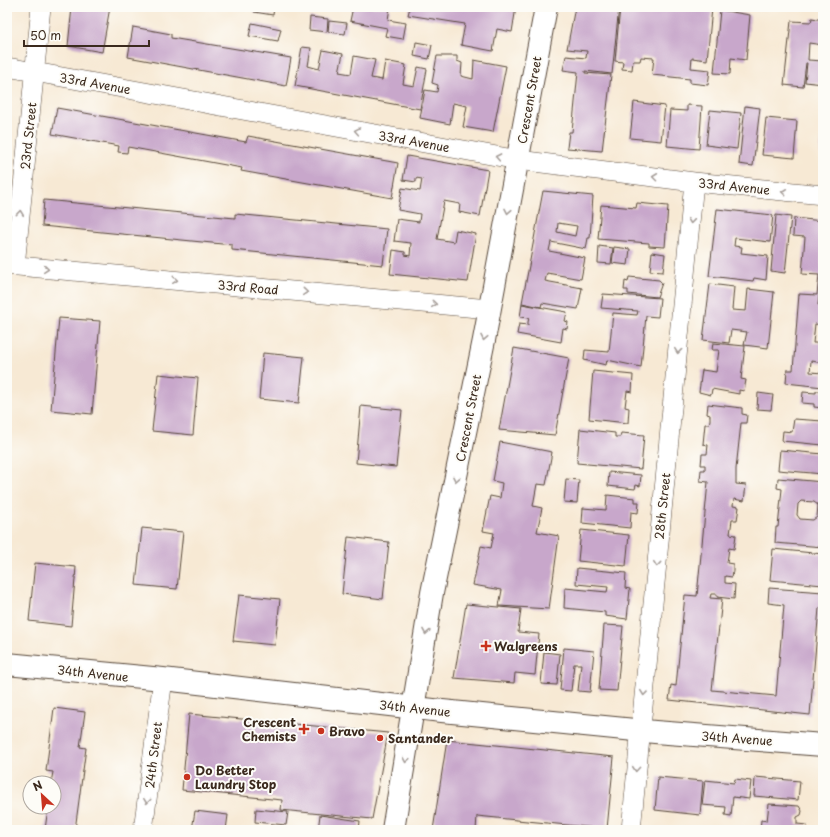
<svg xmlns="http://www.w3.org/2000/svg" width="830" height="837" font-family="'Playpen Sans',sans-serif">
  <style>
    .building { fill: #c8a7cb; fill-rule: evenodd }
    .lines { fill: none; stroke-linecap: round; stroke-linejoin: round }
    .street-casing { stroke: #574739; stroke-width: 20 }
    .secondary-casing { stroke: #574739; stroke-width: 24 }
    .street { stroke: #fff; stroke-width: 19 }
    .secondary { stroke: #fff; stroke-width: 22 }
    .oneway { stroke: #a79f9a }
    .poi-dot { fill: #c8321e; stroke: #fdfcf7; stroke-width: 1.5 }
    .labels { text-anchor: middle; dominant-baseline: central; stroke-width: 4; stroke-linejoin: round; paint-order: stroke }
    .street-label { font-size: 12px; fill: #3b2a1e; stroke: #fdfcf7 }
    .poi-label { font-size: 12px; font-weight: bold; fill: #3b2a1e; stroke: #fdfcf7; text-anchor: start }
  </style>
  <rect width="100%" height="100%" fill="#fdfcf7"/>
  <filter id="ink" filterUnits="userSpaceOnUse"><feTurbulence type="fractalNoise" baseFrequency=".025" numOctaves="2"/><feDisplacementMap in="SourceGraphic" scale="8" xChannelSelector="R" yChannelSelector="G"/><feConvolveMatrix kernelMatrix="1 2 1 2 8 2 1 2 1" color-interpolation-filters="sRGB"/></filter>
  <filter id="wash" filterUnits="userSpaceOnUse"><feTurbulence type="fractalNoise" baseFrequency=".012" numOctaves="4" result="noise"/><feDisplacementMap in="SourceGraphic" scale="16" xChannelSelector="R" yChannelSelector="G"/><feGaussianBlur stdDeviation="0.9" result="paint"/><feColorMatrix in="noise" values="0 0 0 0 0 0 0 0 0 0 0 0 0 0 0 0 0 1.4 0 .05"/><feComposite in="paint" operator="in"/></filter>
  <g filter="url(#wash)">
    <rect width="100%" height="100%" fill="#f7e9d4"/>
    <g id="blocks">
      <path class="building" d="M 72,7 L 110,7 L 102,52 L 68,46 Z
        M 255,7 L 274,7 L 273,15 L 254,12 Z
        M 353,7 L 390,7 L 388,20 L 406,23 L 403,39 L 385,36 L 387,28 L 350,21 Z
        M 410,7 L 516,7 L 512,32 L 497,29 L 493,51 L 461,45 L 465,24 L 408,15 Z
        M 575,7 L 619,7 L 612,74 L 585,71 L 585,73 L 611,75 L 602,151 L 567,148 L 569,132 L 572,132 L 578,72 L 563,70 L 566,56 L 586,58 L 587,51 L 567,49 Z
        M 620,7 L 712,8 L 707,60 L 692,58 L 691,68 L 710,70 L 708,85 L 690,83 L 690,79 L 652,75 L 654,58 L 641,57 L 640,61 L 633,61 L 632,70 L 622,69 L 623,62 L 615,61 Z
        M 720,10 L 750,15 L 746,60 L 731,58 L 730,74 L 714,73 Z
        M 310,17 L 328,19 L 327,32 L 309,30 Z
        M 812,18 L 823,20 L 823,45 L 809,43 L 808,60 L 823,61 L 823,84 L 805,82 L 807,63 L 806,63 L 803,87 L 784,85 L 791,21 L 811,22 Z
        M 329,21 L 347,23 L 345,34 L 328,32 Z
        M 252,23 L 281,29 L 278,41 L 249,36 Z
        M 133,27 L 171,34 L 171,38 L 291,58 L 286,86 L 128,57 Z
        M 416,42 L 432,45 L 429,59 L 414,56 Z
        M 302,47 L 311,48 L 308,66 L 319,69 L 323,50 L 343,54 L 339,72 L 351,74 L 354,56 L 375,60 L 371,78 L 382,80 L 385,61 L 406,65 L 403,84 L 414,86 L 418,67 L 427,69 L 420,109 L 295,86 Z
        M 437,56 L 457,56 L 457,61 L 462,63 L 461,76 L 473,79 L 474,60 L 506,66 L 493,132 L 463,127 L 467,106 L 453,103 L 450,124 L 420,118 L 425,90 L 437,92 L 438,85 L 432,83 Z
        M 634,102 L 665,106 L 661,141 L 630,138 Z
        M 687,105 L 702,106 L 699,149 L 667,146 L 670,110 L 687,111 Z
        M 745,106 L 760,108 L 753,166 L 739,164 Z
        M 57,108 L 246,142 L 248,136 L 398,163 L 392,198 L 241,171 L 242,168 L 128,147 L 127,153 L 118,152 L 119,146 L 52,134 Z
        M 710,110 L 741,113 L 737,149 L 706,145 Z
        M 766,118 L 797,121 L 794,158 L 762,155 Z
        M 822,135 L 823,135 L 823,154 L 820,154 Z
        M 407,156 L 488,170 L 480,216 L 459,212 L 460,204 L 444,201 L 437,239 L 454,242 L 456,230 L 476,234 L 468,282 L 390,274 L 393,250 L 405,252 L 405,255 L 410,256 L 411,243 L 394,241 L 397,219 L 419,222 L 420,214 L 398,210 L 402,188 L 420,191 L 422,179 L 416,178 L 416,182 L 403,180 Z
        M 543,191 L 593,196 L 590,238 L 588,238 L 586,249 L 551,242 L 549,251 L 585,258 L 581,279 L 547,273 L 545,281 L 582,288 L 578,309 L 542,303 L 541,307 L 522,303 ZM 558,223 L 577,226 L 575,236 L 557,232 Z
        M 44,200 L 235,218 L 235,214 L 387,229 L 383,265 L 232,250 L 232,245 L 42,226 Z
        M 637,203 L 668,206 L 665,247 L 649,246 L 649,243 L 598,239 L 601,205 L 636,208 Z
        M 717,209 L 773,215 L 770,242 L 735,238 L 734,246 L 742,247 L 741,253 L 768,256 L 766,280 L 754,278 L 753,281 L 709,276 Z
        M 776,215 L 791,217 L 785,273 L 771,271 Z
        M 794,218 L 823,221 L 821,266 L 823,266 L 823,296 L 819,295 L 818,305 L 823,305 L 823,325 L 815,324 L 813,343 L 823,343 L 823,363 L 811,361 L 810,372 L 823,373 L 823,387 L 786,383 L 787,370 L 793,370 L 799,294 L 817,295 L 819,275 L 802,274 L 805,237 L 793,236 Z
        M 599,246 L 613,248 L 611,264 L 598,263 Z
        M 614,247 L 630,249 L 628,265 L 612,263 Z
        M 652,252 L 665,254 L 663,272 L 650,271 Z
        M 629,277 L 659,280 L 662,283 L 657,297 L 628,294 L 628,290 L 624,290 L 625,281 L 628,282 Z
        M 710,284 L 734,287 L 732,310 L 746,311 L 748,289 L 774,292 L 768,348 L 744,345 L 747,332 L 731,330 L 729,343 L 703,340 Z
        M 603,294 L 660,298 L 658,317 L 646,316 L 641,367 L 607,360 L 606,365 L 584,360 L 585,350 L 609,352 L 613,313 L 637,315 L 638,311 L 601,308 Z
        M 522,304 L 567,312 L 565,321 L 568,322 L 567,329 L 563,328 L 561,342 L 517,334 L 519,324 L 528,325 L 528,322 L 529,318 L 520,317 Z
        M 59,318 L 100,321 L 92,414 L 51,410 Z
        M 713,343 L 745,346 L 741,379 L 746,380 L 744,391 L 739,390 L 739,394 L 712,389 L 711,395 L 699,392 L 702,370 L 716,372 L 719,350 L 712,350 Z
        M 514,348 L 569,358 L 555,435 L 499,430 Z
        M 263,353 L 304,357 L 299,403 L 259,399 Z
        M 593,371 L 633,375 L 632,392 L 627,391 L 625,407 L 629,408 L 628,423 L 589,419 Z
        M 158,374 L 198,378 L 193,435 L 152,431 Z
        M 816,391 L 823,391 L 823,408 L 814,407 L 814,404 L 802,403 L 803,392 L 816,393 Z
        M 758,393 L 773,395 L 771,410 L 757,409 Z
        M 708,404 L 742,408 L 742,414 L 747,415 L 746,423 L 741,423 L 736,469 L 736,484 L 746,485 L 744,501 L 734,499 L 733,506 L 739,507 L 737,520 L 732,520 L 730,534 L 736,535 L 734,549 L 729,548 L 727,563 L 733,564 L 733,571 L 732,577 L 725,576 L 725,583 L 735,584 L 734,599 L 717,597 L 717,594 L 711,594 L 710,598 L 722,599 L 712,690 L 776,696 L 784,605 L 768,603 L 769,588 L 823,592 L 823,608 L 819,608 L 810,715 L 669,700 L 671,685 L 676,686 L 685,595 L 697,596 L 708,482 L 700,481 L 701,470 L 705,470 L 705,465 L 701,465 L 702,454 L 707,454 L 708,445 L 703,444 L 705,424 L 709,424 L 710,420 L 710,415 L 707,414 Z
        M 361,406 L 402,410 L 396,467 L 356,463 Z
        M 794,419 L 823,421 L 823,445 L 782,441 L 783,431 L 792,432 Z
        M 580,429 L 615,433 L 615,437 L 620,437 L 621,433 L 644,435 L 641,469 L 577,463 Z
        M 500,442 L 552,452 L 546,485 L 537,484 L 533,506 L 542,508 L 537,532 L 559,536 L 549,609 L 499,606 L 502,590 L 473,585 L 481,546 L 491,548 L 494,533 L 483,531 L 490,496 L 500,498 L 502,483 L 493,481 Z
        M 780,450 L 823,454 L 823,474 L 778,470 Z
        M 609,472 L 641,475 L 640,486 L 636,485 L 635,489 L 608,486 Z
        M 778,478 L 823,482 L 823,547 L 775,543 L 776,527 L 778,527 L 782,489 L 777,488 ZM 801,501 L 814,502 L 818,505 L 817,517 L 813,520 L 800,519 L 797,515 L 798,504 Z
        M 566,479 L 579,480 L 577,503 L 564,502 Z
        M 607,495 L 635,498 L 635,502 L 639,502 L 638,513 L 631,512 L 630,528 L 582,523 L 583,508 L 606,510 Z
        M 142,528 L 183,532 L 177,589 L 136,585 Z
        M 581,530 L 629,535 L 626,566 L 578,561 Z
        M 348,537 L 389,542 L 383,599 L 342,594 Z
        M 773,549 L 823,554 L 823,585 L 770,580 Z
        M 35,563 L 76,567 L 71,626 L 29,621 Z
        M 577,568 L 626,573 L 625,588 L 630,589 L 627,619 L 605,616 L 605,612 L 564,608 L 565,588 L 607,592 L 608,587 L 576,584 Z
        M 239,595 L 280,599 L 275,645 L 233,641 Z
        M 466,604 L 521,609 L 518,632 L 539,634 L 535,675 L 515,673 L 514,683 L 454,678 Z
        M 604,625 L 623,626 L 617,691 L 599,690 Z
        M 564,648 L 594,651 L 590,692 L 578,691 L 581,664 L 574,664 L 571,691 L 560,690 Z
        M 544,652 L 560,654 L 557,685 L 541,684 Z
        M 54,708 L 85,712 L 80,747 L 86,748 L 75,830 L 45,830 L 48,807 L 54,807 L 54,783 L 51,783 L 53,772 L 46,771 Z
        M 189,714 L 388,733 L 372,819 L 281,810 L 282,800 L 182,790 Z
        M 447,740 L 614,757 L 607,829 L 477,816 L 476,830 L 433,830 Z
        M 658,777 L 703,781 L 700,815 L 655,810 Z
        M 755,777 L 800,781 L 798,800 L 754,796 Z
        M 735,779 L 751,781 L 749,799 L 733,797 L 731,816 L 725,815 L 726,807 L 702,805 L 705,780 L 734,783 Z
        M 769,804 L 799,806 L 802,811 L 801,815 L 797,817 L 797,824 L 807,825 L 806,830 L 760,830 L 761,820 L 767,821 Z
        M 256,809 L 288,812 L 286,825 L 255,822 Z
        M 195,811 L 228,815 L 226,830 L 192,830 Z
        M 320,815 L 360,821 L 359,830 L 318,830 Z"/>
    </g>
  </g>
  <g filter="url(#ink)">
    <use href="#blocks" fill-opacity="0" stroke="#574739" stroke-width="1"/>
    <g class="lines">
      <g class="street-casing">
        <path id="street" d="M 7,67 L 518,160 L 694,182 L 823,195
          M 7,265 L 489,309
          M 15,266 L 41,7
          M 143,830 L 163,679
          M 631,830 L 694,182"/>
      </g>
      <g class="secondary-casing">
        <path id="secondary" d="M 7,664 L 163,679 L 442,711 L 655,732 L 823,745
          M 393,830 L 432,593 L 484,340 L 546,7"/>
      </g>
      <use href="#street" class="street"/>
      <use href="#secondary" class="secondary"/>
    </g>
    <defs><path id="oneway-chevron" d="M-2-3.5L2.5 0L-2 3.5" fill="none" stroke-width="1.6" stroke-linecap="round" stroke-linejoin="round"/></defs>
    <g class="oneway">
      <use href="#oneway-chevron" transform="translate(357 131) rotate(-170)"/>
      <use href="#oneway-chevron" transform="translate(498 157) rotate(-169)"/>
      <use href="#oneway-chevron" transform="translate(655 177) rotate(-173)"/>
      <use href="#oneway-chevron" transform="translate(784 192) rotate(-174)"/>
      <use href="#oneway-chevron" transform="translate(508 211) rotate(101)"/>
      <use href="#oneway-chevron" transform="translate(20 213) rotate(-84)"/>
      <use href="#oneway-chevron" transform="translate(691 221) rotate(96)"/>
      <use href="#oneway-chevron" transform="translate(46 269) rotate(5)"/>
      <use href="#oneway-chevron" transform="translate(175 280) rotate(5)"/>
      <use href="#oneway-chevron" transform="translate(305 292) rotate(5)"/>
      <use href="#oneway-chevron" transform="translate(434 304) rotate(5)"/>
      <use href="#oneway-chevron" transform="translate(484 338) rotate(101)"/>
      <use href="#oneway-chevron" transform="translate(678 351) rotate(96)"/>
      <use href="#oneway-chevron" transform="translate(456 479) rotate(101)"/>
      <use href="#oneway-chevron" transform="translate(657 564) rotate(96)"/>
      <use href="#oneway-chevron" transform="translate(426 632) rotate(100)"/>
      <use href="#oneway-chevron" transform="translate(644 693) rotate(96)"/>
      <use href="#oneway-chevron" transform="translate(406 760) rotate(100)"/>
      <use href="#oneway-chevron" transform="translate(636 769) rotate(95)"/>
      <use href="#oneway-chevron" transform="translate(147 801) rotate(97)"/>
    </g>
  </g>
  <g class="poi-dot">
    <path d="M484 640h4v4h4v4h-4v4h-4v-4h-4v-4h4z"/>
    <path d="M302 723h4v4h4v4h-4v4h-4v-4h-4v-4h4z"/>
    <circle cx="321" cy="731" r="4"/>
    <circle cx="380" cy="738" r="4"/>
    <circle cx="187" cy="777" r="4"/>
  </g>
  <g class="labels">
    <g class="street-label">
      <text transform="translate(95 83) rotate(10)">33rd Avenue</text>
      <text transform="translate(529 100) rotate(-80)">Crescent Street</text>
      <text transform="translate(28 136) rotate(-84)">23rd Street</text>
      <text transform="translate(414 141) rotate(10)">33rd Avenue</text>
      <text transform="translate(734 186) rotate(6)">33rd Avenue</text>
      <text transform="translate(248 287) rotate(5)">33rd Road</text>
      <text transform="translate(468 418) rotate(-79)">Crescent Street</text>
      <text transform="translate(662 506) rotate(-84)">28th Street</text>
      <text transform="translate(93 673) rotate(6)">34th Avenue</text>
      <text transform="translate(415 708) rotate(6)">34th Avenue</text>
      <text transform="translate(737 738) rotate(4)">34th Avenue</text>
      <text transform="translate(153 755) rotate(-83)">24th Street</text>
    </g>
    <g class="poi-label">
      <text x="494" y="646">Walgreens</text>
      <text x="296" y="722" text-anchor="end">Crescent<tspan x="296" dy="14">Chemists</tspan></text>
      <text x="329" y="731">Bravo</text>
      <text x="388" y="738">Santander</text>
      <text x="195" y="770">Do Better<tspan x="195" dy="14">Laundry Stop</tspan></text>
    </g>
  </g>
  <rect width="830" height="837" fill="none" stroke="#fdfcf7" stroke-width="24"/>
  <g transform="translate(42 795) rotate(334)"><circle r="19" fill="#fdfcf7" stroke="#afa8a0"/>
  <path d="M0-3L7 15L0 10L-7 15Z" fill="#c8321e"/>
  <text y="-6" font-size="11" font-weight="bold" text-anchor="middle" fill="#3b2a1e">N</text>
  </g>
  <path d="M24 40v6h125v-6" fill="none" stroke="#3b2a1e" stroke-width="2"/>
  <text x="30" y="40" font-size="12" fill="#3b2a1e" stroke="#fdfcf7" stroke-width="3" paint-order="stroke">50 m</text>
</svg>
